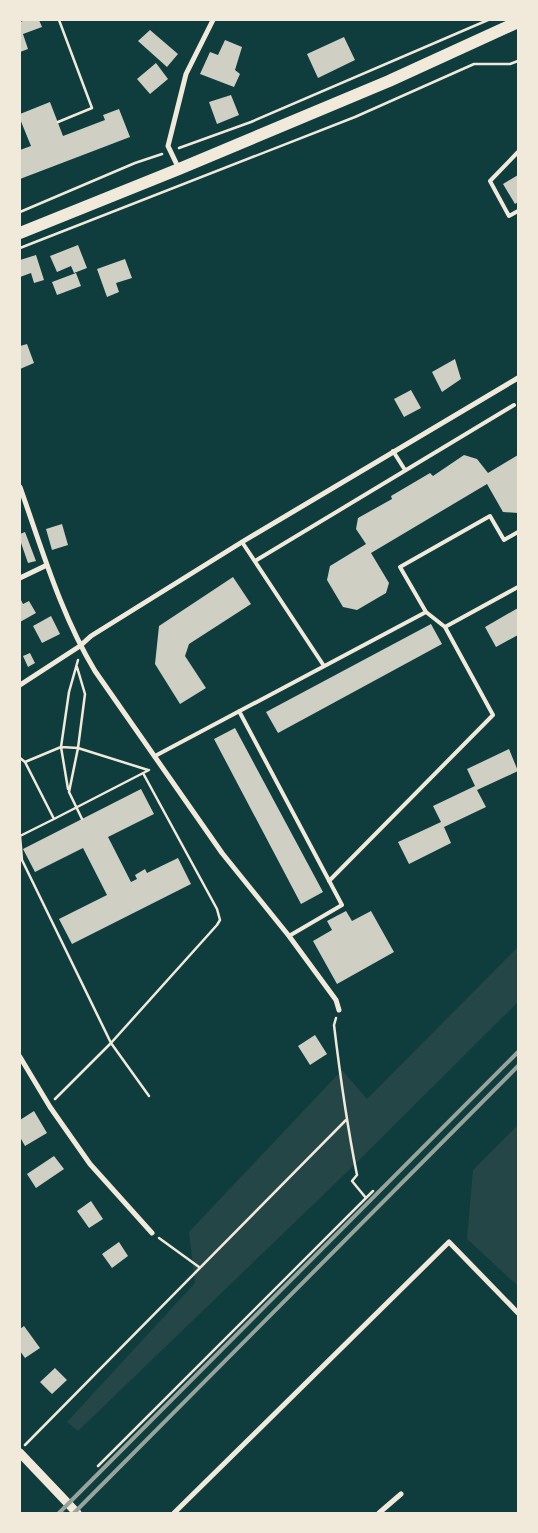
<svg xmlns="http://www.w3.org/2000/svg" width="538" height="1533" font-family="'PT Serif',serif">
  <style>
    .green { fill: #244646 }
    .building { fill: #cfcfc3 }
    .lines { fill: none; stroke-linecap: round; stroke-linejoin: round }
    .path { stroke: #f1e9da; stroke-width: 2.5 }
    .service { stroke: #f1e9da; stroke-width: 4 }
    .minor { stroke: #f1e9da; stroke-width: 5 }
    .tertiary { stroke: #f1e9da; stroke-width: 9 }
    .primary { stroke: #f1e9da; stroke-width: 12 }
    .rail { stroke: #97a49c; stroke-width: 4 }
  </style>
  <rect width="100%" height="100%" fill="#0f3d3e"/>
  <path class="green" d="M 518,947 L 518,1002 L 346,1173 L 78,1431 L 67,1422 L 195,1283 L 189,1232 L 342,1070 L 367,1099 Z
    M 518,1125 L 518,1286 L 467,1239 L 473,1170 Z"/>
  <path class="building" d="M 26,20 L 39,20 L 42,27 L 23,34 L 28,49 L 20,52 L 20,22 Z
    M 150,30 L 178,54 L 167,67 L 138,41 Z
    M 344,37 L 355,60 L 318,78 L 307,54 Z
    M 225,40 L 242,47 L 235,70 L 240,74 L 234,87 L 200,74 L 210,52 L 218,55 Z
    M 156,63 L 168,79 L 150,94 L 137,79 Z
    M 231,95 L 239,115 L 217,124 L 209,102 Z
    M 50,102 L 63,136 L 105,120 L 103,115 L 119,109 L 130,137 L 20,179 L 20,150 L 31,146 L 20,119 L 20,114 Z
    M 518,175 L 518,202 L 515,204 L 503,184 Z
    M 78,245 L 87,268 L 74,273 L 71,266 L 57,272 L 50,256 Z
    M 36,255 L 44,280 L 34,283 L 31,273 L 20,277 L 20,260 Z
    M 125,259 L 132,278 L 116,283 L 119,292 L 107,297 L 97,269 Z
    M 76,273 L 81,286 L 57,295 L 52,282 Z
    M 27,344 L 34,363 L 20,369 L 20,346 Z
    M 455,359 L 461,379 L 442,392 L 432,372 Z
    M 411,390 L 421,408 L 404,417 L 394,399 Z
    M 464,455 L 477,459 L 488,473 L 518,455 L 518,513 L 503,512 L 487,484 L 371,553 L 389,583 L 386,593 L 357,610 L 343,607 L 327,580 L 330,566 L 366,544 L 356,529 L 358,518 L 392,499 L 391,496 L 430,473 L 433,476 Z
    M 62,524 L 68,545 L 52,550 L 46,529 Z
    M 25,532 L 36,561 L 28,563 L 20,540 L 20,534 Z
    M 233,577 L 251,604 L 189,644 L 185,656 L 206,688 L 180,704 L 155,664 L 159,626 Z
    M 20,598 L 23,604 L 29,601 L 36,613 L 20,622 Z
    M 518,608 L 518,635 L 496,647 L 485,627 Z
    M 51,616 L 60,634 L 42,643 L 33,626 Z
    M 431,624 L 442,644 L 278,733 L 266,712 Z
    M 30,653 L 35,663 L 28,667 L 23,656 Z
    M 235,728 L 323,892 L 301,904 L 214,739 Z
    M 509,749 L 518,771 L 477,790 L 486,807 L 444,827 L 451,843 L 409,864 L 398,842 L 441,822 L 433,806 L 475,786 L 467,769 Z
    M 141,789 L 154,814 L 108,837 L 131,882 L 137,879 L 135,875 L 145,869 L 147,873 L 178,858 L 191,884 L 72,944 L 59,919 L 107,895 L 83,848 L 35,872 L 23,849 Z
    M 346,911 L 352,921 L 371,911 L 394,952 L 337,984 L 313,941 L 332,930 L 327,921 Z
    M 315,1035 L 327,1054 L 310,1065 L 298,1046 Z
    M 34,1111 L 47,1133 L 25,1146 L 20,1137 L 20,1120 Z
    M 54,1156 L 64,1169 L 36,1188 L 27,1174 Z
    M 91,1201 L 103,1219 L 89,1228 L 77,1211 Z
    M 119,1242 L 128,1256 L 112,1268 L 102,1254 Z
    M 24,1326 L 40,1348 L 25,1358 L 20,1351 L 20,1329 Z
    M 55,1368 L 67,1380 L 52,1394 L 40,1382 Z"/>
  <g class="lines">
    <path class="path" d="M 58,122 L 92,108 L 59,20
      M 179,148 L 251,122 L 488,20
      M 20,212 L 135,163 L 162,154
      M 20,248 L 355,117 L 474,64 L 510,64 L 518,61
      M 77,667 L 85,694 L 78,748 L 69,792 L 82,819
      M 20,758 L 25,762 L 61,747 L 78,748 L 148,770
      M 25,762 L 54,819 L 149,770
      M 68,789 L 61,747 L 69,692 L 78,660
      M 54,819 L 20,836 L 22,860 L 111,1043 L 149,1096
      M 336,1018 L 334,1025 C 340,1075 347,1125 357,1175 L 352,1181 L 366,1198
      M 55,1099 L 111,1043 L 217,925 L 220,920 L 217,909 L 143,773
      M 159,1238 L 199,1267
      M 25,1445 L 346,1120
      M 98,1466 L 373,1191"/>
    <path class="service" d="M 518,152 L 490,181 L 509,216 L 518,211
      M 393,451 L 405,470
      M 242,542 L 324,666
      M 255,561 L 514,405
      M 426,612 L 400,567 L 490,516 L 504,540 L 518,532
      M 445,627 L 518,587
      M 239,711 L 342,905 L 289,936
      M 155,756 L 426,612 L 445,627 L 493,715 L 329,881"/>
    <path class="minor" d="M 179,169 L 168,146 L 186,74 L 213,20
      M 20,487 C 42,549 61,615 95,671 L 222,853 L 289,936 L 336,1000 L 339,1010
      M 20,578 L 47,565
      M 20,685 L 80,646 L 91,636 L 242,542 L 518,378
      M 20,1057 L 50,1107 L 90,1164 L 152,1233
      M 174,1513 L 449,1242 L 518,1313
      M 379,1513 L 401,1494"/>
    <path class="tertiary" d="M 20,1453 L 77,1513"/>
    <path class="primary" d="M 20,233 L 179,169 L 389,81 L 518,22"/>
    <path class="rail" d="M 59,1513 L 518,1052
      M 74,1513 L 518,1066"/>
  </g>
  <rect width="538" height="1533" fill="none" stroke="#f1e9da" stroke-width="42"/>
</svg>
